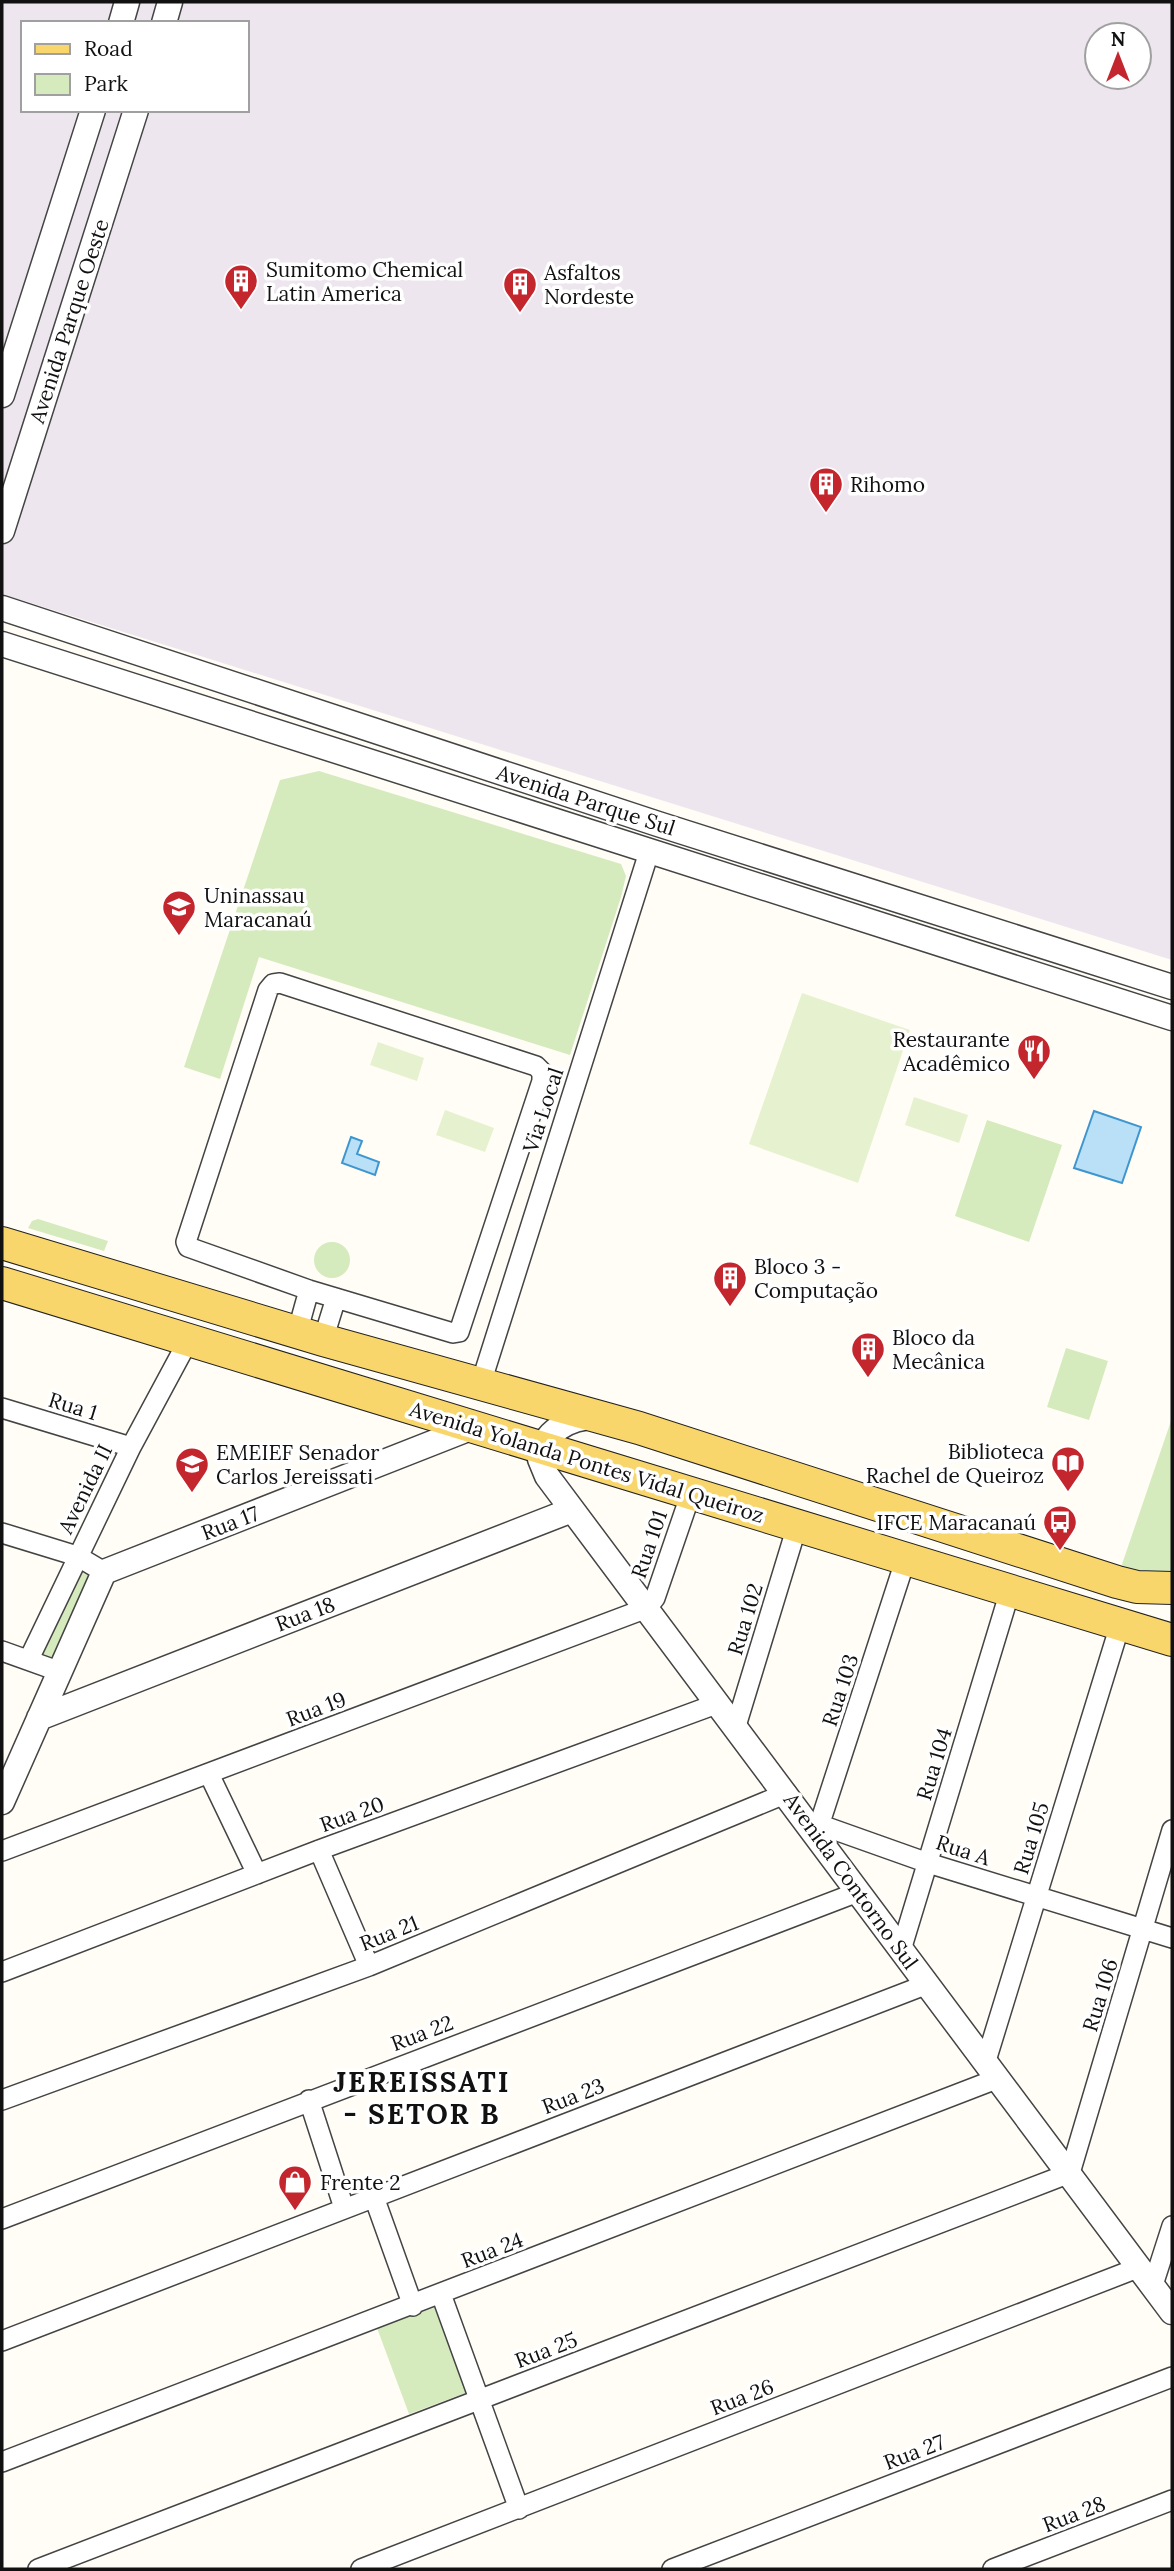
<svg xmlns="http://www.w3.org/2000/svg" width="1174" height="2571" font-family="Lora,serif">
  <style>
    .industrial { fill: #eee6ef; fill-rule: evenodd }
    .green { fill: #d5ebbd }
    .pitch { fill: #e6f2cf }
    .water { fill: #b9e0f7; stroke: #3f96cf; stroke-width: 2 }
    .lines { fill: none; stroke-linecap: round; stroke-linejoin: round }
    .minor-casing { stroke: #444; stroke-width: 22 }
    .tertiary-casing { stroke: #444; stroke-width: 27 }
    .primary-casing { stroke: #222; stroke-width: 34 }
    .minor { stroke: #fff; stroke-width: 19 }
    .tertiary { stroke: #fff; stroke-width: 24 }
    .primary { stroke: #f9d66b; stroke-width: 32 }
    .labels { text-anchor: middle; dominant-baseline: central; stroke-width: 7; stroke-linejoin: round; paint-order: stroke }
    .poi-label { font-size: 21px; fill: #111; stroke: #fff; text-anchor: start }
    .street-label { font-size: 21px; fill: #111; stroke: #fff }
    .district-label { font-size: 28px; font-weight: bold; letter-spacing: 2px; fill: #111; stroke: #fff }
  </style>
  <rect width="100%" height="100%" fill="#fffdf5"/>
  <path class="industrial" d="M 2,2 L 1172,2 L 1172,960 L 2,594 ZM 23,23 L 247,23 L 247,110 L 23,110 ZM 1097,35 L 1139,35 L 1139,77 L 1097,77 Z"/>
  <path class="green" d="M 319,771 L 621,864 L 626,876 L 621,897 L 570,1055 L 259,957 L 220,1079 L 184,1067 L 280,780 Z
    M 987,1120 L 1062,1145 L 1029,1242 L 955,1216 Z
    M 38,1219 L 108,1241 L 104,1251 L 28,1228 L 32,1221 Z
    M314 1260a18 18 0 1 1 36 0a18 18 0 1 1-36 0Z
    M 1066,1348 L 1108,1361 L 1089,1420 L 1047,1407 Z
    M 1172,1418 L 1172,1578 L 1119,1573 Z
    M 82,1567 L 96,1576 L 58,1661 L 37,1652 Z
    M 436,2307 L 468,2392 L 409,2414 L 377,2328 Z"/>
  <path class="pitch" d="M 802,993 L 910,1030 L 858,1183 L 749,1144 Z
    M 378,1042 L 424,1058 L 417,1081 L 370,1065 Z
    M 914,1097 L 968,1115 L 959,1143 L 905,1125 Z
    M 445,1110 L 494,1128 L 485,1152 L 436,1135 Z"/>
  <path class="water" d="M 1094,1111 L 1141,1127 L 1122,1183 L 1074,1168 Z
    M 351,1137 L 362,1141 L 357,1154 L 379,1162 L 375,1175 L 342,1163 Z"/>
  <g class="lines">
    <g class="minor-casing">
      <path id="minor" d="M 280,983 L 536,1066 L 542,1072 L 542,1081 L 459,1332 L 453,1333 L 309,1290 L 188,1247 L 186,1242 L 268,990 L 273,984 Z
        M 297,1333 L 309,1290
        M 323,1340 L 336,1298
        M 481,1383 L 649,852
        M 2,1408 L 131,1447
        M 2,1533 L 77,1556 L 104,1572
        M 2,1651 L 58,1671
        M 29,1659 L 131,1447 L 188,1341
        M 736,1726 L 797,1526
        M 209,1774 L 257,1874
        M 821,1825 L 928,1863 L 1172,1938
        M 816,1835 L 906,1558
        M 319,1850 L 369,1966
        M 2,1851 L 647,1608 L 655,1598 L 691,1493
        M 901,1950 L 1010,1591
        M 2,1972 L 319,1850 L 719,1703
        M 985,2064 L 1120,1625
        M 2,2100 L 369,1966 L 787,1793
        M 309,2100 L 344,2208
        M 374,2197 L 413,2306
        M 2,2219 L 858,1892
        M 1153,2285 L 1172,2226
        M 441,2294 L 519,2509
        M 2,2341 L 925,1985
        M 2,2462 L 999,2078
        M 38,2569 L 1070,2173 L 1172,1830
        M 361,2569 L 1140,2267
        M 672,2569 L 1172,2377
        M 993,2569 L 1172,2500"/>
    </g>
    <g class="tertiary-casing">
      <path id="tertiary" d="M 121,23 L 127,2
        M 164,23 L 170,2
        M 2,395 L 93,110
        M 2,531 L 136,110
        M 2,608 L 658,824 L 1172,987
        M 2,644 L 1172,1018
        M 596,1417 C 570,1417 543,1431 540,1459 L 547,1476 L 1172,2312
        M 39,1718 L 572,1510
        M 2,1802 L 104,1572 L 473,1427"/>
    </g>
    <g class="primary-casing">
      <path id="primary" d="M 2,1243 L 323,1340 L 639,1428 L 1117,1582 L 1137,1587 L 1172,1588
        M 2,1283 L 1172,1640"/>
    </g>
    <use href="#minor" class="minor"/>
    <use href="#tertiary" class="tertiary"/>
    <use href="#primary" class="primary"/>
  </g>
  <defs>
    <g id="building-pin" transform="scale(1.75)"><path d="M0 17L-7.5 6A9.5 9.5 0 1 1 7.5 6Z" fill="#c4262e" stroke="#fff"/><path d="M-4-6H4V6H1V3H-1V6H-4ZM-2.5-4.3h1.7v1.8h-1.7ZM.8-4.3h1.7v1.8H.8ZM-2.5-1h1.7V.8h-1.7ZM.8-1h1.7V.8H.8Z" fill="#fff"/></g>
    <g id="university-pin" transform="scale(1.75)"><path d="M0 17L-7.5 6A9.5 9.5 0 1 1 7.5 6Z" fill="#c4262e" stroke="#fff"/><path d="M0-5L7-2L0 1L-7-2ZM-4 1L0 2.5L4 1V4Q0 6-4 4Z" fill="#fff"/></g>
    <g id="restaurant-pin" transform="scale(1.75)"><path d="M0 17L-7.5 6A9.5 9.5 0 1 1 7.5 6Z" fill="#c4262e" stroke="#fff"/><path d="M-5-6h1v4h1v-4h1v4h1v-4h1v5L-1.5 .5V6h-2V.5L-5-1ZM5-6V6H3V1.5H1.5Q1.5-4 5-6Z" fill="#fff"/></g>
    <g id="library-pin" transform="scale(1.75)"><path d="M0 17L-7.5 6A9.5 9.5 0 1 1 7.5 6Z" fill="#c4262e" stroke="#fff"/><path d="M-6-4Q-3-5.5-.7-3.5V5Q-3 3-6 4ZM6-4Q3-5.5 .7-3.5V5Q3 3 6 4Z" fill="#fff"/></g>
    <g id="school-pin" transform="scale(1.75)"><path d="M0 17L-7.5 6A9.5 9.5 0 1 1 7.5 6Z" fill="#c4262e" stroke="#fff"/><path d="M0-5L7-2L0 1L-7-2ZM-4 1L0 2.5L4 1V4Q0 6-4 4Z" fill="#fff"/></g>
    <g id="bus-pin" transform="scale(1.75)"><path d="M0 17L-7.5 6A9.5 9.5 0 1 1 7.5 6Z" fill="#c4262e" stroke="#fff"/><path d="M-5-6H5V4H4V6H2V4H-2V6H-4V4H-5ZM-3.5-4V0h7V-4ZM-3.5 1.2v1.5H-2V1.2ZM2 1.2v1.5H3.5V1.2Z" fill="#fff"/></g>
    <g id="shop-pin" transform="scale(1.75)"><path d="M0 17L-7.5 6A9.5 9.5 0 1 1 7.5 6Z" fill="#c4262e" stroke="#fff"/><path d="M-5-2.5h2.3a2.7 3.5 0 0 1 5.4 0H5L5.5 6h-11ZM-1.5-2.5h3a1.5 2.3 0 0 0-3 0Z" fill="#fff"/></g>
  </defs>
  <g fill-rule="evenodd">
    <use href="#building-pin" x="241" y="281"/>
    <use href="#building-pin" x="520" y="284"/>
    <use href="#building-pin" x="826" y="484"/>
    <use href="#university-pin" x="179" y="907"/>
    <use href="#restaurant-pin" x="1034" y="1051"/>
    <use href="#building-pin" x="730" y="1278"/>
    <use href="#building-pin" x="868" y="1349"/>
    <use href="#library-pin" x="1068" y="1463"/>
    <use href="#school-pin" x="192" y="1464"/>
    <use href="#bus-pin" x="1060" y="1522"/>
    <use href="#shop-pin" x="295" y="2182"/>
  </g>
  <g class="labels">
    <g class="poi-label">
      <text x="266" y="269">Sumitomo Chemical<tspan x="266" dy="24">Latin America</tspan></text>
      <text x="544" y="272">Asfaltos<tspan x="544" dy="24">Nordeste</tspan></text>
      <text x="850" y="484">Rihomo</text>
      <text x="204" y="895">Uninassau<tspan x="204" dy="24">Maracanaú</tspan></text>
      <text x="1010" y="1039" text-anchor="end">Restaurante<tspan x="1010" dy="24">Acadêmico</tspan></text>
      <text x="754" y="1266">Bloco 3 -<tspan x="754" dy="24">Computação</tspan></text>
      <text x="892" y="1337">Bloco da<tspan x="892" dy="24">Mecânica</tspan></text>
      <text x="1044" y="1451" text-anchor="end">Biblioteca<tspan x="1044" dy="24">Rachel de Queiroz</tspan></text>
      <text x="216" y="1452">EMEIEF Senador<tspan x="216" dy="24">Carlos Jereissati</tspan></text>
      <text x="1036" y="1522" text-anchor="end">IFCE Maracanaú</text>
      <text x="320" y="2182">Frente 2</text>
    </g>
    <g class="street-label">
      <text transform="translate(69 321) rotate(-72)">Avenida Parque Oeste</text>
      <text transform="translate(586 800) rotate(18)">Avenida Parque Sul</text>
      <text transform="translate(543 1110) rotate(-72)">Via Local</text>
      <text transform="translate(73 1406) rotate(17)">Rua 1</text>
      <text transform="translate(587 1462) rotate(17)">Avenida Yolanda Pontes Vidal Queiroz</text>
      <text transform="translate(85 1489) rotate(-64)">Avenida II</text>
      <text transform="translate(230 1523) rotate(-21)">Rua 17</text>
      <text transform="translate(649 1544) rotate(-71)">Rua 101</text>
      <text transform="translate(305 1614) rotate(-21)">Rua 18</text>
      <text transform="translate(745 1619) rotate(-73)">Rua 102</text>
      <text transform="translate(840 1690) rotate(-72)">Rua 103</text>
      <text transform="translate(316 1709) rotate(-21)">Rua 19</text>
      <text transform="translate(934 1764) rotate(-73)">Rua 104</text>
      <text transform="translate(352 1814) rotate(-20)">Rua 20</text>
      <text transform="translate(1031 1838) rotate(-73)">Rua 105</text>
      <text transform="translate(963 1850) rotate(18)">Rua A</text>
      <text transform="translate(851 1881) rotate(54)">Avenida Contorno Sul</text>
      <text transform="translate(389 1933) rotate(-22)">Rua 21</text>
      <text transform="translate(1100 1995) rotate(-73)">Rua 106</text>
      <text transform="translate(422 2033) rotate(-21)">Rua 22</text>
      <text transform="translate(573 2096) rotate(-21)">Rua 23</text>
      <text transform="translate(492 2250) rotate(-21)">Rua 24</text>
      <text transform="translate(546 2350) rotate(-21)">Rua 25</text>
      <text transform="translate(742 2397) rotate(-21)">Rua 26</text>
      <text transform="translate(914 2452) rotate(-21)">Rua 27</text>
      <text transform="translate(1074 2514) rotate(-21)">Rua 28</text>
    </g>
    <g class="district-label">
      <text x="422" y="2082">JEREISSATI<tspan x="422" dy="32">- SETOR B</tspan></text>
    </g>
  </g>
  <rect width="1174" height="2571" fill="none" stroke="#111111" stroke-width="7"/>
  <rect x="21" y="21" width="228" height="91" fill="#ffffff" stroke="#a0a0a0" stroke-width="2"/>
  <rect x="35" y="44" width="35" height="10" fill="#f9d66b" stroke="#a0a0a0" stroke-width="2"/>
  <text x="84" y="56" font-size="21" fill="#111111">Road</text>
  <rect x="35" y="74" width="35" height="21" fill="#d5ebbd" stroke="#a0a0a0" stroke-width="2"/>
  <text x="84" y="91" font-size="21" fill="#111111">Park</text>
  <g transform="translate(1118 56)"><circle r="33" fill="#ffffff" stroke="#a0a0a0" stroke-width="2"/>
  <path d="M0-5L12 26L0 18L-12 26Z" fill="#c4262e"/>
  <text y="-10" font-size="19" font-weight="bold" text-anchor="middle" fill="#111111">N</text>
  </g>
</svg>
